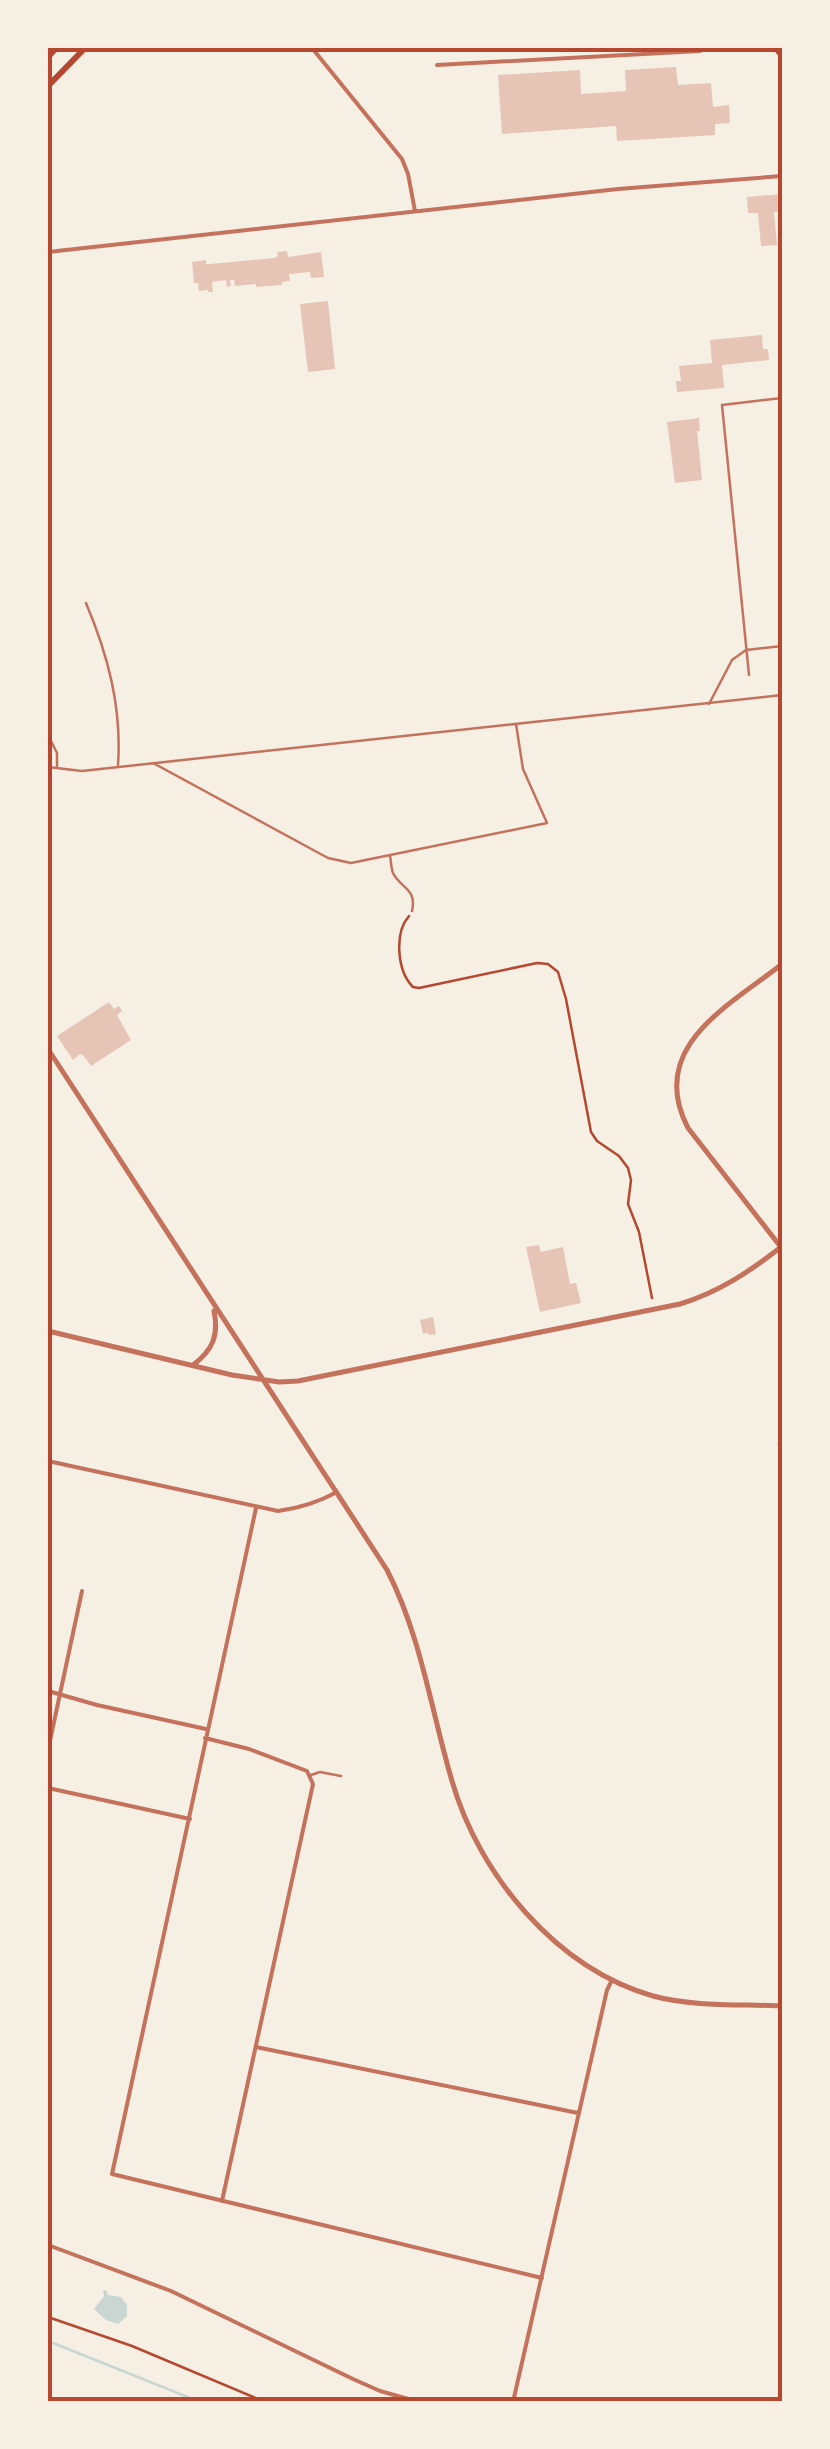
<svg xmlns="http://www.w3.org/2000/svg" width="830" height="2449" font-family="Rubik,sans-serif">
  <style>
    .water { fill: #c9d6d2 }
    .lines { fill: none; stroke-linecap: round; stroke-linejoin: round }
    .stream { stroke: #c9d6d2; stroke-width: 2.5 }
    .building { fill: #e6c5b7 }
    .path { stroke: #b5482f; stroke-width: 2.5 }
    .service { stroke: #c5725c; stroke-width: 2.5 }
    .minor { stroke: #c5725c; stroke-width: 4 }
    .tertiary { stroke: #c5725c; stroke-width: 5 }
    .secondary { stroke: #b5482f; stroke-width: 6 }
    .primary { stroke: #b5482f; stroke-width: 6 }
    .neatline { fill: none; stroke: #b5482f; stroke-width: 4 }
  </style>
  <rect width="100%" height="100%" fill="#f6efe4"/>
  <path class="water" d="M 106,2290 L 108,2295 L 121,2297 L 127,2305 L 127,2316 L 118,2324 L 106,2320 L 94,2309 L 104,2296 L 103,2291 Z"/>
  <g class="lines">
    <path class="stream" d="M 778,1444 L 782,1443
      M 48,2341 L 200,2402"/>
  </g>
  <path class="building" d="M 676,67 L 678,85 L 711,83 L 713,107 L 729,105 L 730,123 L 715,124 L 715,135 L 617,141 L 616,126 L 502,134 L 498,75 L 580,70 L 581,94 L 626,91 L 625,70 Z
    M 782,194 L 782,211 L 774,212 L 777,245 L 761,246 L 758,213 L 748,213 L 747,197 Z
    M 287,251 L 288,257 L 321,252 L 324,277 L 311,278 L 310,272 L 289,274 L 290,281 L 282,282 L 282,285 L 256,287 L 256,284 L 235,286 L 234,280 L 230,280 L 231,286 L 227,287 L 226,280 L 212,282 L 213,292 L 208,292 L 208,290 L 199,291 L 198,283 L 194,283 L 192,262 L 206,260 L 206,264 L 210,264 L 274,258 L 278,256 L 277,252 Z
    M 328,301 L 335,369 L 308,372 L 300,304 Z
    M 762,335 L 763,349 L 768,349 L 769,360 L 722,365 L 724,388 L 677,392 L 676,381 L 681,381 L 679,366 L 712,363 L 710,340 Z
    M 699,418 L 700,431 L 697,431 L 702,480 L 675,483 L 667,422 Z
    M 109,1002 L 114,1009 L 119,1006 L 122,1011 L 117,1015 L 131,1040 L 91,1066 L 83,1055 L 80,1054 L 73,1060 L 57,1036 Z
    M 539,1245 L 541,1252 L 563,1247 L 570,1284 L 576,1283 L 581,1303 L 540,1312 L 526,1247 Z
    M 433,1317 L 436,1334 L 429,1335 L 428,1333 L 423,1334 L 420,1320 Z"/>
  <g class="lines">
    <path class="path" d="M 409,916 C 394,933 397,971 413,987 L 419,988 L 537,963 L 548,964 L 558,972 L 566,999 L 591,1132 L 597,1141 L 619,1156 L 628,1168 L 631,1180 L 628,1204 L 639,1232 L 652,1298
      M 48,2317 L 132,2346 L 265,2402"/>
    <path class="service" d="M 86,603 C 108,655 122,708 118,765
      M 749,675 L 722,405 L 782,398
      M 709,704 L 732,660 L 746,650 L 782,646
      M 48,735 L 57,753 L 57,767
      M 153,763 L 328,858 L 351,863 L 547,823 L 523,769 L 516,724
      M 48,767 L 82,771 L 782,695
      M 390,855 C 391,861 391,868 393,873 C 401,889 417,888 412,911
      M 311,1775 L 320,1772 L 341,1776"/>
    <path class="minor" d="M 312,48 L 402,159 L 408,174 L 415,211
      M 437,65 L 700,51
      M 48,252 L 618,189 L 782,176
      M 48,1461 L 278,1511 C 300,1508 317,1503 337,1492
      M 256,1508 L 112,2174 L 542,2278
      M 48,1691 L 97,1705 L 206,1729
      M 205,1738 L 249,1749 L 307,1771 L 313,1784 L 222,2201
      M 48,1750 L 82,1591
      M 48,1788 L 190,1819
      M 256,2047 L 578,2113
      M 48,2245 L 171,2291 L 353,2379 L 380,2391 L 419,2402
      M 513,2402 L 607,1990 L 612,1980"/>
    <path class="tertiary" d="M 48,1049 L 387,1570 C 421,1636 431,1710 452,1781 C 479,1875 556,1968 653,1996 C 694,2007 740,2004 782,2006
      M 780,1246 L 688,1128 C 646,1047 729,1006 782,964
      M 48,1331 L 232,1375 L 279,1382 L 298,1381 L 680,1304 C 719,1292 749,1272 781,1247
      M 193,1365 C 213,1350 219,1335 214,1311"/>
    <path class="secondary" d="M 48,57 L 56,48
      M 48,86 L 85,48"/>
    <path class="primary" d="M 776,48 L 782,56"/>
  </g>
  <rect width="830" height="2449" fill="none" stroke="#f6efe4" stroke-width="100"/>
  <rect x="50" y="50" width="730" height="2349" class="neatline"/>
</svg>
